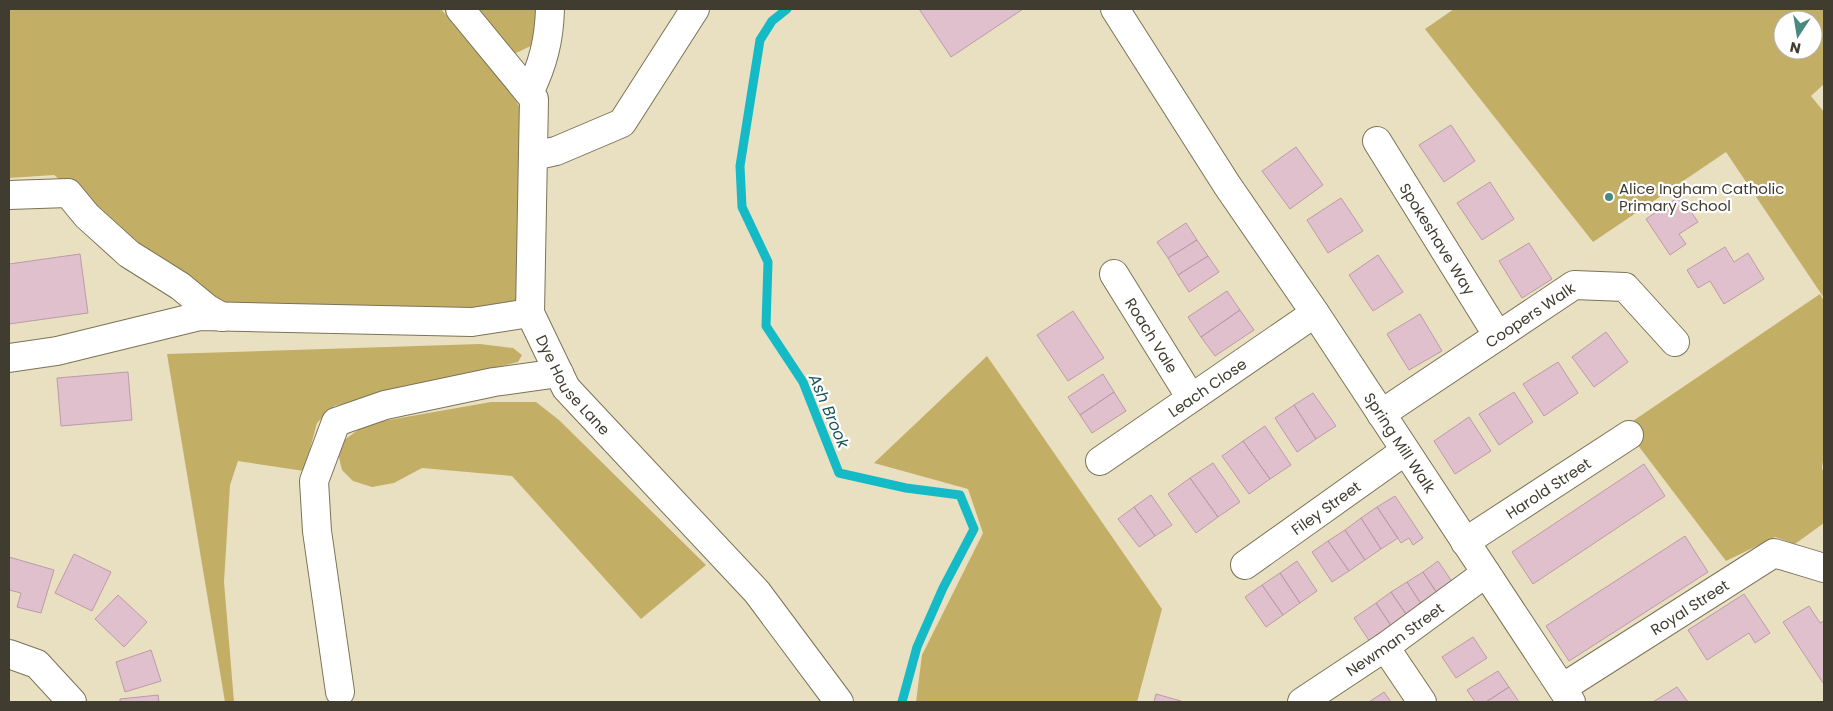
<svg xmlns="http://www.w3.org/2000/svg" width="1833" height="711" font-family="Poppins,sans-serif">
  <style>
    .green { fill: #c3ae66; fill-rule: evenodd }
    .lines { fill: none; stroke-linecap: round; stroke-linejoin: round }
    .stream { stroke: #15bac7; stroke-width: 9 }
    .building { fill: #e1c0cd; stroke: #bb9ba8 }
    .minor-casing { stroke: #7b7357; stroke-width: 30 }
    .minor { stroke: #fff; stroke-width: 28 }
    .poi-dot { fill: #478b7f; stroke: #fff; stroke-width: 2 }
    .labels { text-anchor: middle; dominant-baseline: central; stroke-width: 4.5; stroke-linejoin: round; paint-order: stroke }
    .poi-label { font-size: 15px; fill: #403c30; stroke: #fff; text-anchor: start }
    .street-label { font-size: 15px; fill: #403c30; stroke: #fff }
    .water-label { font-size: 16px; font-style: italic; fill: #1a555a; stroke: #fff }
  </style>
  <rect width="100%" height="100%" fill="#e9e0c1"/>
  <path class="green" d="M 9,9 L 441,9 L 510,91 L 523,113 L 520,303 L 513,322 L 221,306 L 144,256 L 97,210 L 54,175 L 9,178 Z
    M 479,9 L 538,9 L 537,43 L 514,54 Z
    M 1454,9 L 1824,9 L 1824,84 L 1811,96 L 1824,112 L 1824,298 L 1726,152 L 1593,242 L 1425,29 ZM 1783,20 L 1813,20 L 1813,50 L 1783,50 Z
    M 1820,294 L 1824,301 L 1824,454 L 1822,468 L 1824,473 L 1824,523 L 1795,544 L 1775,537 L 1726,561 L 1624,427 Z
    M 480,344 L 513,348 L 522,355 L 518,362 L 334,406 L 317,423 L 304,471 L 238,461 L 230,485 L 224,582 L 234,702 L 225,702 L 167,354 Z
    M 987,356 L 1162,609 L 1137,702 L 916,702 L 922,655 L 983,533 L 968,489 L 874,463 Z
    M 491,402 L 536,402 L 559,420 L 706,565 L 641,619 L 512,476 L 422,468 L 394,483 L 372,487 L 353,481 L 342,470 L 338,453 L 343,441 L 366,424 Z"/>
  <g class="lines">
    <path class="stream" d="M 787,9 L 772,21 L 760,40 L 740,166 L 742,207 L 768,262 L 766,326 L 803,382 L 839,473 L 906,488 L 960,495 L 974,529 L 943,588 L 917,647 L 902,702"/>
  </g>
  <path class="building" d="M 919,9 L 1023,9 L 951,57 Z
    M 1451,125 L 1475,161 L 1444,182 L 1419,145 Z
    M 1296,147 L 1323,185 L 1290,209 L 1262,171 Z
    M 1490,182 L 1514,219 L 1482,240 L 1457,203 Z
    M 1680,196 L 1698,222 L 1679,234 L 1686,244 L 1670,255 L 1646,219 Z
    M 1341,198 L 1363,231 L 1328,253 L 1307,220 Z
    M 1186,223 L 1197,240 L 1168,258 L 1157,242 Z
    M 1197,240 L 1208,256 L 1178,275 L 1168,258 Z
    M 1529,243 L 1552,279 L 1522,298 L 1499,261 Z
    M 1725,247 L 1734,262 L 1748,253 L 1764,279 L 1724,304 L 1710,281 L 1698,288 L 1687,270 Z
    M 80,254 L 88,313 L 9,324 L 9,264 Z
    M 1378,255 L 1403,292 L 1373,311 L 1349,275 Z
    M 1208,256 L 1219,272 L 1189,292 L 1178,275 Z
    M 1227,291 L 1240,310 L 1201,337 L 1188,317 Z
    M 1240,310 L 1254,330 L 1215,356 L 1201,337 Z
    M 1073,311 L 1104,358 L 1068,381 L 1037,335 Z
    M 1420,314 L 1442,351 L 1409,370 L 1387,334 Z
    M 1606,332 L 1628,362 L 1594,387 L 1572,357 Z
    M 1558,362 L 1578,393 L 1544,416 L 1523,384 Z
    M 128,372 L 132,420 L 61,426 L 57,378 Z
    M 1103,374 L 1114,392 L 1080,415 L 1068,397 Z
    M 1114,392 L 1126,411 L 1092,433 L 1080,415 Z
    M 1514,392 L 1533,422 L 1499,445 L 1479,414 Z
    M 1313,393 L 1336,426 L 1316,439 L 1294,405 Z
    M 1294,405 L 1316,439 L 1297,452 L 1275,418 Z
    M 1469,417 L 1491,451 L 1455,474 L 1434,441 Z
    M 1265,426 L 1291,465 L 1270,479 L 1243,441 Z
    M 1243,441 L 1270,479 L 1249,494 L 1222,456 Z
    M 1213,463 L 1240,502 L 1218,517 L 1190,478 Z
    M 1644,464 L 1665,496 L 1533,584 L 1512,552 Z
    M 1190,478 L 1218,517 L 1196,533 L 1168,494 Z
    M 1151,495 L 1172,525 L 1155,536 L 1134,507 Z
    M 1395,496 L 1423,538 L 1413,545 L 1409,538 L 1401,543 L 1377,507 Z
    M 1134,507 L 1155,536 L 1139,547 L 1118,519 Z
    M 1377,507 L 1398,538 L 1381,549 L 1361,518 Z
    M 1361,518 L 1381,549 L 1365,560 L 1345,530 Z
    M 1345,530 L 1365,560 L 1349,571 L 1328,541 Z
    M 1685,536 L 1708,572 L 1569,661 L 1546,626 Z
    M 1328,541 L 1349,571 L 1332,582 L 1312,552 Z
    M 74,554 L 111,572 L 92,611 L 55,593 Z
    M 9,557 L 54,570 L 41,613 L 17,607 L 21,593 L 9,590 Z
    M 1297,561 L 1317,591 L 1300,603 L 1280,573 Z
    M 1438,561 L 1457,589 L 1441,599 L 1423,572 Z
    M 1423,572 L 1441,599 L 1425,610 L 1407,582 Z
    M 1280,573 L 1300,603 L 1283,615 L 1262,585 Z
    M 1407,582 L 1425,610 L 1410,620 L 1391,592 Z
    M 1262,585 L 1283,615 L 1266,627 L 1245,597 Z
    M 1391,592 L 1410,620 L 1394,630 L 1376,603 Z
    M 1744,594 L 1770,633 L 1755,643 L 1749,633 L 1707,660 L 1688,630 Z
    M 118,595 L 147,622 L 124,647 L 95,619 Z
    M 1376,603 L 1394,630 L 1372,645 L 1354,618 Z
    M 1809,606 L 1820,623 L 1824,621 L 1824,682 L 1823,683 L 1783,622 Z
    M 1473,637 L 1487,658 L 1456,678 L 1442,657 Z
    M 151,650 L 161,681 L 125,692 L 116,662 Z
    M 1498,671 L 1509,687 L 1486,702 L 1475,702 L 1467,690 Z
    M 1509,687 L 1519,702 L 1486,702 Z
    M 1677,687 L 1688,702 L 1653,702 Z
    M 1384,692 L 1391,702 L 1369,702 Z
    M 1156,694 L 1181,701 L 1181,702 L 1154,702 Z
    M 158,695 L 159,702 L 120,702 L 120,699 Z"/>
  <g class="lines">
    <g class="minor-casing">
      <g id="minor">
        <path id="s1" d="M 460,9 L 534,99 L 530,313 L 566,388 L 757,592 L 839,702"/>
        <path id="s2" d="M 1115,9 L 1227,185 L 1315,313 L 1571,702"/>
        <path d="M 529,93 C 543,64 549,41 550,9"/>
        <path id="s3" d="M 1377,141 L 1498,336"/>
        <path d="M 533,156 L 556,151 L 622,123 L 695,9"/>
        <path d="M 9,195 L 68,193 L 87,216 L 129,254 L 180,286 L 208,309 L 222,317"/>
        <path id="s4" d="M 1114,274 L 1191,398"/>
        <path d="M 9,358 L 57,351 L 200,316 L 472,322 L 530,313"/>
        <path id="s5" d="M 1381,414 L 1574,285 L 1625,287 L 1675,342"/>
        <path id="s6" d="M 1100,461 L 1315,313"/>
        <path id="s7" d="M 1465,542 L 1629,435"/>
        <path id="s8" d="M 1245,565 L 1405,451"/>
        <path d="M 1385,647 L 1422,702"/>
        <path d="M 9,654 L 37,664 L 72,702"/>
        <path id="s9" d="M 1562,688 L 1774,553 L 1824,568"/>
        <path d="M 340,692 L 317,531 L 314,481 L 336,422 L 385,405 L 494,382 L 559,373"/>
        <path id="s10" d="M 1302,702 L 1385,647 L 1486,573"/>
      </g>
    </g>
    <use href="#minor" class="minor"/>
  </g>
  <circle class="poi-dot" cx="1609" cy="197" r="5"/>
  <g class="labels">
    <g class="poi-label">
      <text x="1619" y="188">Alice Ingham Catholic<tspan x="1619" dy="17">Primary School</tspan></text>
    </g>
    <g class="street-label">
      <text stroke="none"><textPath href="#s3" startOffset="115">Spokeshave Way</textPath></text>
      <text stroke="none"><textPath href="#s5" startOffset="179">Coopers Walk</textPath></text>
      <text stroke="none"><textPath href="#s4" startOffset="72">Roach Vale</textPath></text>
      <text stroke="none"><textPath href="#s1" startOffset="415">Dye House Lane</textPath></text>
      <text stroke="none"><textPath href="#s6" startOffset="130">Leach Close</textPath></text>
      <text stroke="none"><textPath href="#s2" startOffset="519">Spring Mill Walk</textPath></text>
      <text stroke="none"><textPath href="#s7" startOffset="99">Harold Street</textPath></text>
      <text stroke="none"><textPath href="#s8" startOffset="99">Filey Street</textPath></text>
      <text stroke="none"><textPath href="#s9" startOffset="151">Royal Street</textPath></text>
      <text stroke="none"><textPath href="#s10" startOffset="112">Newman Street</textPath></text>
    </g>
    <g class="water-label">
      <text transform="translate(829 411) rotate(67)">Ash Brook</text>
    </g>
  </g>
  <rect width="1833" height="711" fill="none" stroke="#403c30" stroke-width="20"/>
  <g transform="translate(1798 35) rotate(192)"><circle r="24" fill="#ffffff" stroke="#b3b1ac"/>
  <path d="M0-4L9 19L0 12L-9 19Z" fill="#478b7f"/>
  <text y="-8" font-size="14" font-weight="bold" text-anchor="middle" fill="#403c30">N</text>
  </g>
</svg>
